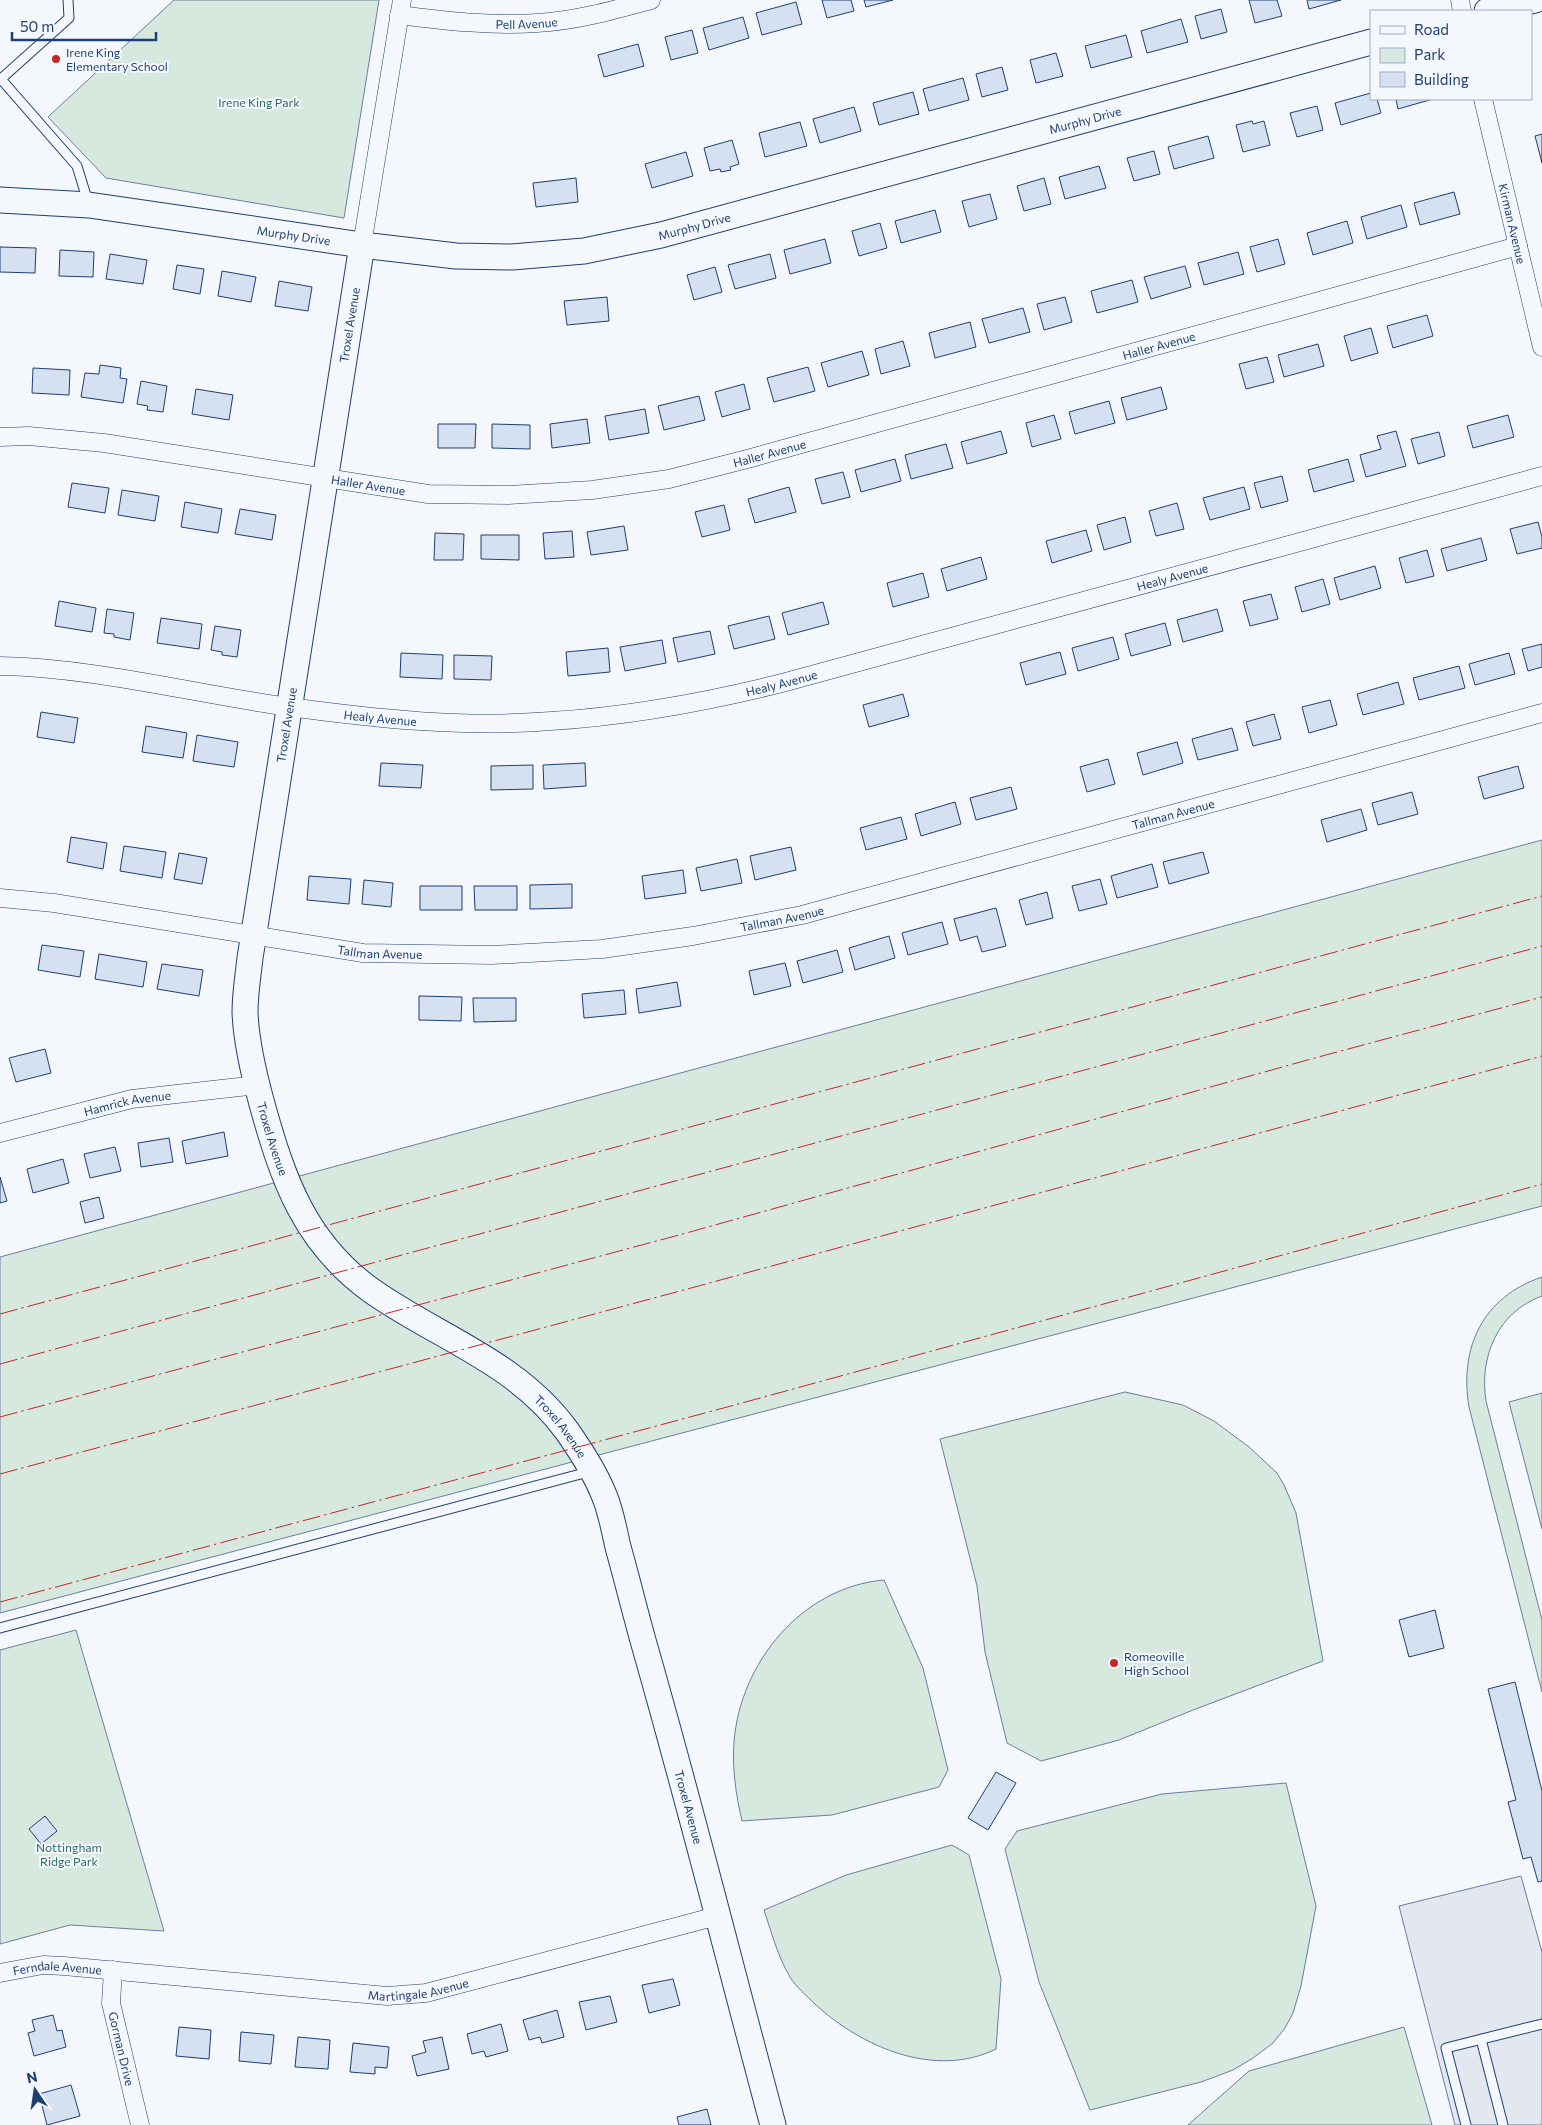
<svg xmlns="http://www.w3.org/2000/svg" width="1542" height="2125" font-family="Commissioner,sans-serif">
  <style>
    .green { fill: #d7e8df; stroke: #687fa3 }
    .parking { fill: #e3e8f0; stroke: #687fa3 }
    .building { fill: #d5e0f0; stroke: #1d3f73 }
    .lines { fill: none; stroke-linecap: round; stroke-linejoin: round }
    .lane-casing { stroke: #1d3f73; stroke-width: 11 }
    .street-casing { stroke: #1d3f73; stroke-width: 19 }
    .secondary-casing { stroke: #1d3f73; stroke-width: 27 }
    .lane { stroke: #f4f7fb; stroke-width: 9 }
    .street { stroke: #f4f7fb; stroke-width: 18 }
    .secondary { stroke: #f4f7fb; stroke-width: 25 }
    .power { stroke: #c62828; stroke-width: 1; stroke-dasharray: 18 4 2.5 4; stroke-linecap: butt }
    .poi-dot { fill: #c62828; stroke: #f4f7fb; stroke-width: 2 }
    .labels { text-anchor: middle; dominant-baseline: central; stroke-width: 4; stroke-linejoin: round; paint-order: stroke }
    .street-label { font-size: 12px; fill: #1d3f73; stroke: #f4f7fb }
    .poi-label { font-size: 12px; fill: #1d3f73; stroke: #f4f7fb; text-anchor: start }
    .park-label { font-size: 12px; fill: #2c6c60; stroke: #f4f7fb }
  </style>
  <rect width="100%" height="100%" fill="#f4f7fb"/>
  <path class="green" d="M 174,0 L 379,0 L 344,218 L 106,178 L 48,117 Z
    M 1542,840 L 1542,1206 L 0,1613 L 0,1257 Z
    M 1542,1277 L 1542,1296 C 1497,1312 1479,1358 1486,1401 L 1542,1620 L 1542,1692 L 1469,1407 C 1459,1347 1483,1297 1542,1277 Z
    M 1125,1392 L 1183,1405 L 1214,1421 L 1249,1447 L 1277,1473 L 1284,1485 L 1296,1513 L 1323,1661 L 1193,1710 L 1119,1740 L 1041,1761 L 1007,1743 L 985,1652 L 977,1586 L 940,1439 Z
    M 1542,1393 L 1542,1529 L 1509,1402 Z
    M 884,1580 L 923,1668 L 948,1770 L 939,1787 L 832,1815 L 742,1821 C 736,1795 732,1769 734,1742 C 740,1663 802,1587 884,1580 Z
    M 76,1630 L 164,1931 L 70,1925 L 0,1944 L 0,1650 Z
    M 1286,1783 L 1316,1906 L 1301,1986 L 1293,2013 L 1285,2028 L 1273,2043 L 1253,2058 L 1233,2070 L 1201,2082 L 1090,2110 L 1039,1982 L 1005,1849 L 1017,1831 L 1162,1794 Z
    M 952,1845 L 969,1855 L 1001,1979 L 996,2049 C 935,2079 862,2047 816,2005 C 807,1996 796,1987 790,1977 C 778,1957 771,1931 764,1910 L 846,1875 Z
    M 1404,2027 L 1432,2125 L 1188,2125 L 1249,2071 Z"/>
  <path class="parking" d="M 1521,1876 L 1542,1952 L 1542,2125 L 1455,2125 L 1399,1906 Z"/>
  <path class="building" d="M 822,0 L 851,0 L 854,11 L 827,18 Z
    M 864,0 L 893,0 L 866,7 Z
    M 1249,0 L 1277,0 L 1282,16 L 1255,23 Z
    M 1307,0 L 1341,0 L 1309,9 Z
    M 796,2 L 802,24 L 762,35 L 756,13 Z
    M 1221,9 L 1227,32 L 1201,39 L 1195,16 Z
    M 743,17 L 749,38 L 709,50 L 703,28 Z
    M 1181,19 L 1188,42 L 1147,53 L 1141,31 Z
    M 692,30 L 698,53 L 671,60 L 665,37 Z
    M 1126,35 L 1132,57 L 1091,68 L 1085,46 Z
    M 638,44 L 644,66 L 604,77 L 598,55 Z
    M 1056,53 L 1063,76 L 1036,83 L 1030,60 Z
    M 1002,67 L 1008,90 L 982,97 L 976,74 Z
    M 963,78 L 969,100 L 929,111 L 923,89 Z
    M 913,92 L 919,114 L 879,125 L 873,103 Z
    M 1371,93 L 1371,99 L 1377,99 L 1381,113 L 1341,125 L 1335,103 Z
    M 1396,99 L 1433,99 L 1398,109 Z
    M 1317,106 L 1323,130 L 1297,137 L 1290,113 Z
    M 854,107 L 861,131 L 820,143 L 813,119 Z
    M 1252,121 L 1253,124 L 1264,121 L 1270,145 L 1243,152 L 1236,125 Z
    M 800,122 L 807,146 L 765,157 L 759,133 Z
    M 1542,134 L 1542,163 L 1535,136 Z
    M 1208,136 L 1214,158 L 1174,169 L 1168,147 Z
    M 732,140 L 739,164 L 730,167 L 731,170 L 721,172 L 720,169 L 710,171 L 704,148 Z
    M 1154,151 L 1160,174 L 1134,181 L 1127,158 Z
    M 686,152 L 693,176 L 652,188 L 645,164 Z
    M 1099,166 L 1106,188 L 1065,199 L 1059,177 Z
    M 576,178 L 578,202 L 536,207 L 533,183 Z
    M 1044,178 L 1051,204 L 1024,211 L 1017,186 Z
    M 1454,192 L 1460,214 L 1420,225 L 1414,203 Z
    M 990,194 L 997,219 L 969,227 L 962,201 Z
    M 1401,205 L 1407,227 L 1367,239 L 1361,217 Z
    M 935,210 L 941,232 L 901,243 L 895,221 Z
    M 1347,221 L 1353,243 L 1313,255 L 1307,233 Z
    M 880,223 L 887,248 L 859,256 L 852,231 Z
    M 825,239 L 831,263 L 790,274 L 784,250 Z
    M 1278,239 L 1285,264 L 1257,272 L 1250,247 Z
    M 0,247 L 36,248 L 35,273 L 0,272 Z
    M 60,250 L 94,252 L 93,277 L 59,276 Z
    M 1238,252 L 1244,274 L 1204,285 L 1198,263 Z
    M 110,254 L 147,260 L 143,284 L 106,279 Z
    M 770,254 L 776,278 L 735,289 L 728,265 Z
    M 177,265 L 204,269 L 200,294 L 173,289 Z
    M 1185,266 L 1191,287 L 1151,299 L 1144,277 Z
    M 715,267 L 722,292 L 694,300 L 687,275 Z
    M 222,271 L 256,277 L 251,302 L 218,296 Z
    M 1132,280 L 1138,302 L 1097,313 L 1091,291 Z
    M 279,281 L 312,287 L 308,311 L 275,306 Z
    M 607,297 L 609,321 L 567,325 L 564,301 Z
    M 1065,297 L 1072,322 L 1044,330 L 1037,304 Z
    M 1023,308 L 1030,332 L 989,343 L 982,319 Z
    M 1427,315 L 1433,336 L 1393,348 L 1387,326 Z
    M 970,322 L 976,347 L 935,358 L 929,333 Z
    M 1371,328 L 1378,353 L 1351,361 L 1344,336 Z
    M 903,341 L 910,366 L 881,374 L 875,349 Z
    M 1318,344 L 1324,366 L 1284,377 L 1278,355 Z
    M 862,351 L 869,375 L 828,387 L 821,363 Z
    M 1267,357 L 1274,382 L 1246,389 L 1239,364 Z
    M 100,365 L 121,368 L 120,378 L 127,379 L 123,403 L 81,397 L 85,373 L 99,374 Z
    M 808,367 L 815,391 L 774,402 L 767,378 Z
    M 33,368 L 70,370 L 69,395 L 32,393 Z
    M 141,381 L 167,386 L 163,412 L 147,410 L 148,406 L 137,404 Z
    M 744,384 L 750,409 L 722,417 L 715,392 Z
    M 1161,387 L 1167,409 L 1127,420 L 1121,398 Z
    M 196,389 L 233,395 L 229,420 L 192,414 Z
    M 699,396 L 705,420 L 664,430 L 658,406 Z
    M 1109,401 L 1115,423 L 1075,434 L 1069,412 Z
    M 645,409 L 649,433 L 609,440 L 605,416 Z
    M 1054,415 L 1061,439 L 1032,447 L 1026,423 Z
    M 1508,415 L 1514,437 L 1473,448 L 1467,426 Z
    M 587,419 L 590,443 L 552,448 L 550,424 Z
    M 438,424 L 476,424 L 475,448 L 438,448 Z
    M 492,424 L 530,425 L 530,449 L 492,448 Z
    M 1001,431 L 1007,453 L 967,464 L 961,442 Z
    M 1396,431 L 1406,466 L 1366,477 L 1360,455 L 1381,449 L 1377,436 Z
    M 1439,432 L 1445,456 L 1418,464 L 1411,439 Z
    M 946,444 L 953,468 L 911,479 L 905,455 Z
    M 895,459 L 901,481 L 861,492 L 855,470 Z
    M 1348,459 L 1354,481 L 1314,492 L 1308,470 Z
    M 843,472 L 850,497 L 822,504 L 815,479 Z
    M 1282,476 L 1288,501 L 1261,508 L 1254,483 Z
    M 72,483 L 109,488 L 105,513 L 68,507 Z
    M 789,487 L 796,512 L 755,523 L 748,499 Z
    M 1244,487 L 1250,509 L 1210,520 L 1203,498 Z
    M 122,490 L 159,496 L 155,521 L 118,515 Z
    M 185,502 L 222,509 L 218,533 L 181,527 Z
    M 1177,503 L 1184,529 L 1156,536 L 1149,511 Z
    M 724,505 L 730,530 L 702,537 L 695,512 Z
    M 240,509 L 276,515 L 272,540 L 235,534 Z
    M 1125,517 L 1131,542 L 1104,550 L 1097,525 Z
    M 1538,522 L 1542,537 L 1542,548 L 1517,554 L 1510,529 Z
    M 624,526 L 628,550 L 591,555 L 587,532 Z
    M 1086,530 L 1092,551 L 1052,563 L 1046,541 Z
    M 572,531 L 574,557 L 545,559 L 543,533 Z
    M 435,533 L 464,534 L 463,560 L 434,560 Z
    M 481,535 L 519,535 L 519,560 L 481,559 Z
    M 1481,538 L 1487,560 L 1447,571 L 1441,549 Z
    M 1427,550 L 1434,576 L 1406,583 L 1399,558 Z
    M 981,557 L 987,579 L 947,591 L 941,569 Z
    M 1375,566 L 1381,588 L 1340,600 L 1334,578 Z
    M 923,573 L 929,597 L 893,607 L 887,583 Z
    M 1323,579 L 1330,604 L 1302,612 L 1295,587 Z
    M 1271,594 L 1278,619 L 1250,626 L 1243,601 Z
    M 59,601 L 96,608 L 92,632 L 55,626 Z
    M 823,602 L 829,624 L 788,635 L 782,613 Z
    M 107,609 L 134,613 L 130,640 L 114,637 L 114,634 L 104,633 Z
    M 1217,609 L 1223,631 L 1183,642 L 1177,620 Z
    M 769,616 L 775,639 L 734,649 L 728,626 Z
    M 161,618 L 202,624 L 199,649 L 157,643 Z
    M 1165,623 L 1171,645 L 1131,656 L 1125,634 Z
    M 215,626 L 241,630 L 237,657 L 222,655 L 222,652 L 211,650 Z
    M 710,631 L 715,654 L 678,662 L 673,638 Z
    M 1113,637 L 1119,659 L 1078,671 L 1072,648 Z
    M 662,640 L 666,663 L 625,671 L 620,647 Z
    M 1542,644 L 1542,667 L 1528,671 L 1522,649 Z
    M 608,648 L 610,672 L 568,676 L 566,652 Z
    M 1060,652 L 1066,674 L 1026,685 L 1020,663 Z
    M 401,653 L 443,655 L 442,679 L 400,677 Z
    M 1509,653 L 1515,674 L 1475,685 L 1469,664 Z
    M 454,655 L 492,656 L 491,680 L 454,679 Z
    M 1459,666 L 1465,688 L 1419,700 L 1413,678 Z
    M 1398,682 L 1404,704 L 1363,715 L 1357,694 Z
    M 903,694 L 909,716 L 869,727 L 863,705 Z
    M 1330,700 L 1337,725 L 1309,733 L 1302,707 Z
    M 41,712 L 78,718 L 74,743 L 37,737 Z
    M 1274,714 L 1281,739 L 1253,746 L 1246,722 Z
    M 146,726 L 187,733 L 183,758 L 142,752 Z
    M 1232,728 L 1238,750 L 1198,760 L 1192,739 Z
    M 197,735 L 238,742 L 234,767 L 193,761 Z
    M 1177,742 L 1183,763 L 1143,775 L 1137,753 Z
    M 1108,759 L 1115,784 L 1087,792 L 1080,767 Z
    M 381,763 L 423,765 L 421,788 L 379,786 Z
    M 585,763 L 586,786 L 544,789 L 543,765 Z
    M 533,765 L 533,789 L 491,790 L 491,766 Z
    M 1518,766 L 1524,788 L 1484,799 L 1478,777 Z
    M 1011,787 L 1017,809 L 976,820 L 970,798 Z
    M 1412,792 L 1418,814 L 1378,825 L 1372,803 Z
    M 955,802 L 961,824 L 921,836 L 915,814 Z
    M 1361,809 L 1367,830 L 1327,842 L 1321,820 Z
    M 901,817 L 907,839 L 866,850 L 860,828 Z
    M 71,837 L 107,843 L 103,869 L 67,862 Z
    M 124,846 L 166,852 L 162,878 L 120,871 Z
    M 791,847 L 796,870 L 755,880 L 750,856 Z
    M 1203,852 L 1209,873 L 1169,884 L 1163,862 Z
    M 179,853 L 207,858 L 202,884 L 174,879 Z
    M 737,859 L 742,883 L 701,891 L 696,868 Z
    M 1152,864 L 1158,887 L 1117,898 L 1111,876 Z
    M 683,870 L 686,893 L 645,899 L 642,876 Z
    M 309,876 L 351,879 L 349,904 L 307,900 Z
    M 1100,879 L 1107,904 L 1079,911 L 1072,886 Z
    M 364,880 L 393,883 L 391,907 L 362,904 Z
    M 572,884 L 572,908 L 530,909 L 530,885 Z
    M 420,886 L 462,886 L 462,910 L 420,910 Z
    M 474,886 L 517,886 L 517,910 L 475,910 Z
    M 1047,892 L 1053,918 L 1026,925 L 1019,900 Z
    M 996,908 L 1006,946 L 982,952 L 977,936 L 960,941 L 954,919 Z
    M 942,922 L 948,944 L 908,955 L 902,933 Z
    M 889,936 L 895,958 L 855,970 L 849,948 Z
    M 42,945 L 84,951 L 80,977 L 38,970 Z
    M 837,950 L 843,972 L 803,983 L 797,961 Z
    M 99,954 L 147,962 L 143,987 L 95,979 Z
    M 785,963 L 791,986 L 754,995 L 749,971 Z
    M 162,964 L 203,970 L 199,996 L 157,989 Z
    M 677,982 L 681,1006 L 639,1013 L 636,989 Z
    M 624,990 L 626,1014 L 584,1018 L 582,994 Z
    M 419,996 L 462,997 L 461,1021 L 419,1020 Z
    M 473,998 L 516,998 L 516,1021 L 474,1022 Z
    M 45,1049 L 51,1073 L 16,1082 L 9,1058 Z
    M 224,1132 L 228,1156 L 186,1164 L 182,1141 Z
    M 169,1138 L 173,1162 L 141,1167 L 138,1143 Z
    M 115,1147 L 121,1171 L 90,1178 L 84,1154 Z
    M 63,1159 L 69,1183 L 33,1193 L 27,1169 Z
    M 0,1177 L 7,1201 L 0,1203 Z
    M 99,1197 L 104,1218 L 85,1223 L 80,1202 Z
    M 1435,1610 L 1444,1648 L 1409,1657 L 1399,1620 Z
    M 1515,1682 L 1542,1791 L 1542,1881 L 1538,1882 L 1531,1857 L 1523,1859 L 1508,1802 L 1516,1800 L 1488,1689 Z
    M 996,1772 L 1016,1783 L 988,1830 L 968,1818 Z
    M 45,1816 L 57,1831 L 41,1844 L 29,1829 Z
    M 673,1979 L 680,2005 L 649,2013 L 642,1985 Z
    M 610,1996 L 617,2022 L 586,2030 L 579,2002 Z
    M 557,2010 L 564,2037 L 542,2043 L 540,2037 L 529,2040 L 523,2020 Z
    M 53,2015 L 57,2031 L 62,2030 L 66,2047 L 34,2056 L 28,2033 L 35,2031 L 32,2020 Z
    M 501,2024 L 508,2051 L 486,2057 L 484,2051 L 472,2054 L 467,2034 Z
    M 179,2027 L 211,2030 L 209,2059 L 176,2056 Z
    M 241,2032 L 274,2035 L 271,2064 L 239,2061 Z
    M 298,2037 L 330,2040 L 328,2069 L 295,2067 Z
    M 442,2037 L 449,2069 L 417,2076 L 412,2056 L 426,2052 L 423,2041 Z
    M 353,2043 L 389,2047 L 387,2068 L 375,2067 L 375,2074 L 350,2072 Z
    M 71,2085 L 80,2116 L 47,2125 L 39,2094 Z
    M 707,2109 L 711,2125 L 679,2125 L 677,2117 Z"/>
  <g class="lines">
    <g class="lane-casing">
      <path id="lane" d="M 0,78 L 77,166 L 88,202
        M 1,79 L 69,18 L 68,0
        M 0,1628 L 592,1471
        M 1481,2039 L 1503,2125
        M 1466,2125 L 1446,2048 L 1542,2024"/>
    </g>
    <g class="street-casing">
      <g id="street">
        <path d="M 1460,0 L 1462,11"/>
        <path id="s1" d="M 399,15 C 445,21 491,26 537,23 C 575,21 614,10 651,0"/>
        <path id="s2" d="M 1483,99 L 1542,347"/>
        <path d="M 362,245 L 402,0"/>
        <path id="s3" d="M 0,437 L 29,436 L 104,443 L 428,494 L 508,495 L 592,490 L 669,479 L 751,458 L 1518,246"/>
        <path id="s4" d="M 0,666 C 98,668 194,694 290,707 C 377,719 464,728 551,721 C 629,716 706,702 782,683 L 1542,476"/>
        <path id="s5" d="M 0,898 L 54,903 L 363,953 L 492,955 L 602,949 L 693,936 L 802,915 L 1542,713"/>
        <path id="s6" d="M 0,1133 L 132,1099 L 257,1085"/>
        <path id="s7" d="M 113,1970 L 111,2003 L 140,2125"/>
        <path id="s8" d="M 0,1973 L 43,1965 L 64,1966 L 387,1996 L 426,1993 L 717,1916"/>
      </g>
    </g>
    <g class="secondary-casing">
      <g id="secondary">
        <path d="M 1487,11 L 1535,0"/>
        <path id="s9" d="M 0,200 L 89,205 L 362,245 L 456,256 L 512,257 L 584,251 L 661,235 L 1371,42"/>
        <path id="s10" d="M 362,245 L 250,958 C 248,976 245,994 245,1012 C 246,1043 254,1075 262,1104 C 283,1180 305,1243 372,1291 C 439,1338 517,1362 567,1431 C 581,1451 595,1472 604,1495 C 611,1511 614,1530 618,1547 C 627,1579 635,1612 644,1644 C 690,1804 730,1965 773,2125"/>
      </g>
    </g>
    <use href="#lane" class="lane"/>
    <use href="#street" class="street"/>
    <use href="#secondary" class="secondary"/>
    <path class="power" d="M 0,1314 L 1542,896
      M 0,1364 L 1542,946
      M 0,1417 L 679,1235 L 1311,1059 L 1542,997
      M 0,1474 L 691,1288 L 1542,1056
      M 0,1602 L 731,1406 L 1542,1184"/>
  </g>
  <g class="poi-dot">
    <circle cx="56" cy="59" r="5"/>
    <circle cx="1114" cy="1663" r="5"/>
  </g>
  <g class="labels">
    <g class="street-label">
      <text stroke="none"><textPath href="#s1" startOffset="128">Pell Avenue</textPath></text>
      <text stroke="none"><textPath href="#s9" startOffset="1106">Murphy Drive</textPath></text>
      <text stroke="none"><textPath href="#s2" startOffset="128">Kirman Avenue</textPath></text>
      <text stroke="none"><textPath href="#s9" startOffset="701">Murphy Drive</textPath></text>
      <text stroke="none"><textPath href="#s9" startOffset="296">Murphy Drive</textPath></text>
      <text transform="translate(349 325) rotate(-81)">Troxel Avenue</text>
      <text stroke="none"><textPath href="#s3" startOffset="1182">Haller Avenue</textPath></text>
      <text stroke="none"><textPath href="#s3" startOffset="778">Haller Avenue</textPath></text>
      <text stroke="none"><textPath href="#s3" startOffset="372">Haller Avenue</textPath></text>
      <text stroke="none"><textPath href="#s4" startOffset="1194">Healy Avenue</textPath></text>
      <text stroke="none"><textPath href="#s4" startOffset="789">Healy Avenue</textPath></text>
      <text stroke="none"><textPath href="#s4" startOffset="384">Healy Avenue</textPath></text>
      <text transform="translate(286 725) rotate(-81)">Troxel Avenue</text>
      <text stroke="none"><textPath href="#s5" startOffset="1194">Tallman Avenue</textPath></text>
      <text stroke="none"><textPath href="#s5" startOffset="789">Tallman Avenue</textPath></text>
      <text stroke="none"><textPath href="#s5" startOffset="384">Tallman Avenue</textPath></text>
      <text stroke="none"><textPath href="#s6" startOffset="131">Hamrick Avenue</textPath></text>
      <text stroke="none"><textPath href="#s10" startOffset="906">Troxel Avenue</textPath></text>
      <text stroke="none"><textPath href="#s10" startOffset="1326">Troxel Avenue</textPath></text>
      <text stroke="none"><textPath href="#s10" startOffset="1731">Troxel Avenue</textPath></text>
      <text stroke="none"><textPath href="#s8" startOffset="58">Ferndale Avenue</textPath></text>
      <text stroke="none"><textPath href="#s8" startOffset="421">Martingale Avenue</textPath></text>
      <text stroke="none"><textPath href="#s7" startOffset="80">Gorman Drive</textPath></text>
    </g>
    <g class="poi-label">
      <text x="66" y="52">Irene King<tspan x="66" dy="14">Elementary School</tspan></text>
      <text x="1124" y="1656">Romeoville<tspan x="1124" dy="14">High School</tspan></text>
    </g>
    <g class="park-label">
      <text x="259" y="102">Irene King Park</text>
      <text x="69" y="1847">Nottingham<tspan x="69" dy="14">Ridge Park</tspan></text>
    </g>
  </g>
  <rect x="1370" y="10" width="162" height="90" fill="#f4f7fb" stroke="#9eadc5"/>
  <rect x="1380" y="26" width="25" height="8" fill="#f4f7fb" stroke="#9eadc5"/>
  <text x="1414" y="35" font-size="15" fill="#1d3f73">Road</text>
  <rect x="1380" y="48" width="25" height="15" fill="#d7e8df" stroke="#9eadc5"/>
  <text x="1414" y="60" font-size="15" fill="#1d3f73">Park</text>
  <rect x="1380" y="72" width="25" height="15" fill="#d5e0f0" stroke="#9eadc5"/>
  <text x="1414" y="85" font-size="15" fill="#1d3f73">Building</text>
  <g transform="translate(35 2090) rotate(347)" stroke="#f4f7fb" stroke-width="4" paint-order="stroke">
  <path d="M0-4L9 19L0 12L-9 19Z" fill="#1d3f73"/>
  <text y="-8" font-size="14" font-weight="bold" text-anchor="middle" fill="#1d3f73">N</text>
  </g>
  <path d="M12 32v8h144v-8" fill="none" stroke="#1d3f73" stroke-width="2.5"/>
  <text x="20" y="32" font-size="15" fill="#1d3f73" stroke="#f4f7fb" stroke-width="4" paint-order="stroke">50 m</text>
</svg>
